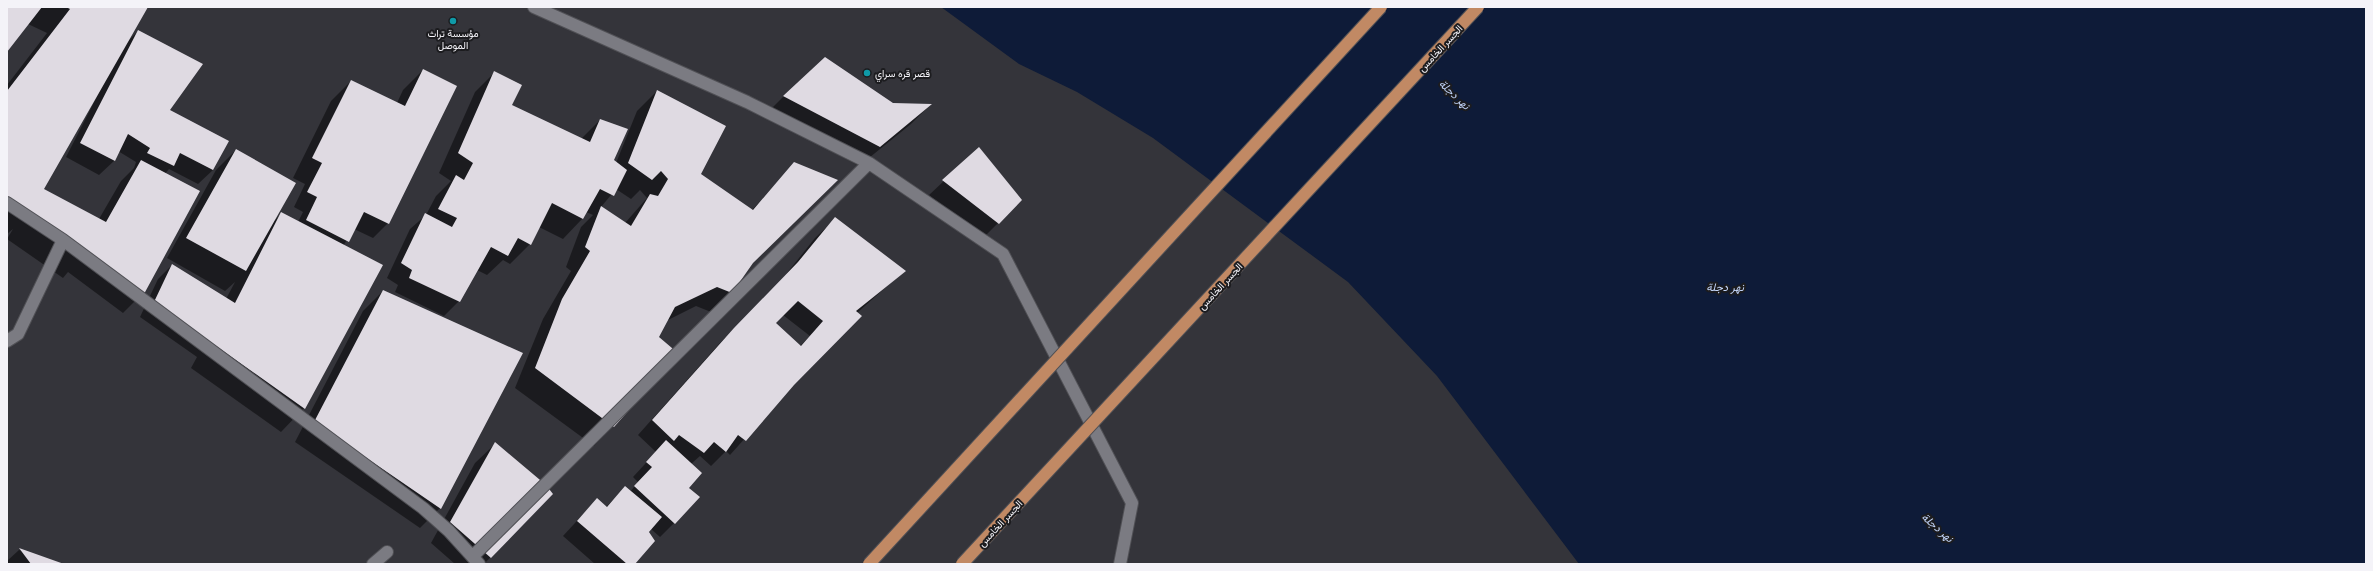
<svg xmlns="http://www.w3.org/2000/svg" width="2373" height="571" font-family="'Open Sans',Vazirmatn,sans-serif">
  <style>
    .water { fill: #0e1b38 }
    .shadow { fill: #0007; fill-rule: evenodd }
    .building { fill: #dfdae2; fill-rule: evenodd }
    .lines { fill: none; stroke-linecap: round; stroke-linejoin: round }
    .minor-casing { stroke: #505055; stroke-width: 14 }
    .minor { stroke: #7b7b82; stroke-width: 12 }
    .major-bridge-casing { stroke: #505055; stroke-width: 14; stroke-linecap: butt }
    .major-bridge { stroke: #c18964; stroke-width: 12 }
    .culture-dot { fill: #0f9aa8; stroke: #1c1c1f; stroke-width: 1.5 }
    .labels { text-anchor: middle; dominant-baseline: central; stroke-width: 4; stroke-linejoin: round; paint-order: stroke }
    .poi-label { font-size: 10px; fill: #f4f3f8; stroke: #1c1c1f }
    .street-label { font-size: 10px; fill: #f4f3f8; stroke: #1c1c1f }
    .water-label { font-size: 11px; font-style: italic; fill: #c3d5f9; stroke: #1c1c1f }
  </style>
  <rect width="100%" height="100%" fill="#34343a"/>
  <path class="water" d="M 941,7 L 2366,7 L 2366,564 L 1579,564 L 1437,376 L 1348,282 L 1153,138 L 1077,92 L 1019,64 Z"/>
  <path class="shadow" d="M 7,7 L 146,7 L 124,45 L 138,31 L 168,110 L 213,170 L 198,184 L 169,169 L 165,174 L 143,293 L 123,313 L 68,272 L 63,278 L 7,239 L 13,229 L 7,234 L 7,197 L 24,209 L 7,195 L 7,85 L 47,33 L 28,24 L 7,50 ZM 107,77 L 66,157 L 99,175 L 114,161 L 118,151 L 136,162 L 134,168 L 121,181 L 99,219 L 40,193 Z
    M 423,70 L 388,223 L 373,238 L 354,229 L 343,246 L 304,408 L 281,432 L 191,368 L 197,357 L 140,317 L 158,279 L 172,265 L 226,299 L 235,282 L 225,291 L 167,258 L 216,170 L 236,150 L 275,220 L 281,214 L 298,222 L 303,212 L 294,207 L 305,184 L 293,178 L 331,101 L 351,81 L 397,103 L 403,90 Z
    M 495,72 L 510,106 L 581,139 L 600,120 L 612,160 L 616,163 L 637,111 L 657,91 L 700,174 L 752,210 L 795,163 L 752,263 L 731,292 L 711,312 L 696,306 L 666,321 L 613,426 L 594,446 L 515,388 L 543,319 L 571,271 L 566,267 L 581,227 L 593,215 L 586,212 L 582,219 L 563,239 L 539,227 L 530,244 L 510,264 L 503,260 L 487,275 L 477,270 L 459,301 L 444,316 L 395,292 L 398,285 L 387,278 L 410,229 L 426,215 L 436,196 L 451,181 L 439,173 L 475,92 ZM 616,189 L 631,199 L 640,190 L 647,198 L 625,223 L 601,207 Z
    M 784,96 L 892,104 L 930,105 L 911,124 L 859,166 L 764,116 Z
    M 979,148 L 998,223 L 983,238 L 929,195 Z
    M 835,219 L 904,271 L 857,313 L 730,455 L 726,451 L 711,466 L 700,456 L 691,464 L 687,488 L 674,523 L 660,537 L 651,529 L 634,564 L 595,564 L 563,536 L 597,499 L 606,507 L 625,488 L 630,492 L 638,482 L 633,477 L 656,452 L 638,435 L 719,344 L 779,283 L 815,238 ZM 783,315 L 810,336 L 800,346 L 775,323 Z
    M 383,291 L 440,508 L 420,528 L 295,442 L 363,311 Z
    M 495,444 L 552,494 L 484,564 L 455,564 L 431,543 L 475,463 Z
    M 19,550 L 62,564 L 7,564 L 7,561 Z"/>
  <path class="building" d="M 7,7 L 42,7 L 7,52 Z
    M 66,7 L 148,7 L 44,189 L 106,222 L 141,160 L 200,191 L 144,294 L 7,196 L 7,91 L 70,9 Z
    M 138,30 L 203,64 L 170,110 L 229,141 L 213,170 L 180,153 L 174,166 L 147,153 L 150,148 L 128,134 L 115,161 L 80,143 Z
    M 825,57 L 893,103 L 932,104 L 880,147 L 783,96 Z
    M 423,69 L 457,86 L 389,224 L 364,212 L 349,242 L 306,220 L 317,197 L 307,192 L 322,163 L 312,158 L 351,80 L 405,106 Z
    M 494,71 L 522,85 L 512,105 L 590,142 L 600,119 L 628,129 L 614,160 L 627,170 L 614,196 L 600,189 L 583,219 L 552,203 L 531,245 L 518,238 L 508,256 L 491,247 L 460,302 L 409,278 L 412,270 L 401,263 L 425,213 L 452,227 L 457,218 L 438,209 L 456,175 L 464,180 L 473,163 L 458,153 Z
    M 657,90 L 726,126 L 701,174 L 753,210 L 794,162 L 838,180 L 753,263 L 732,293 L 717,287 L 675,307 L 659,337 L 679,354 L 614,427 L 535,368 L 562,299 L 590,251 L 585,247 L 601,206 L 631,226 L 650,194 L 658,196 L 668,179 L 661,171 L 652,180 L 628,163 Z
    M 979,147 L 1022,200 L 999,224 L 942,180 Z
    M 236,149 L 296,183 L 246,271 L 186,238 Z
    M 281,212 L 383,265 L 305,409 L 154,302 L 172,264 L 235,303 Z
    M 835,217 L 906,271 L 856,311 L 862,316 L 794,385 L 746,441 L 738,435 L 726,452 L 714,442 L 704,453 L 679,435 L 674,441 L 652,420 L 734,328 L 798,262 ZM 798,301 L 823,321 L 801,346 L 776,323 Z
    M 383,290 L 523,353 L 441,509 L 314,422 Z
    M 666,440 L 702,473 L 689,488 L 700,497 L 675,524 L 634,486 L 652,467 L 646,462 Z
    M 495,442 L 546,485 L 553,494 L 491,558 L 450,522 Z
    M 625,486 L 662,517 L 649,532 L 655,541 L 635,564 L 627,564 L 577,521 L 597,498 L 607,507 Z
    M 19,548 L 64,564 L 31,564 Z"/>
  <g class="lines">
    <g class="minor-casing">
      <path id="minor" d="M 534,7 L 747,102 L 869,163 L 1003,254 L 1132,503 L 1120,564
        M 7,203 L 63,240 L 423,508 L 449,531 L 479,564
        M 7,341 L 18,334 L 63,240
        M 473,556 L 869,163
        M 373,564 L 387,552"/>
    </g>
    <use href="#minor" class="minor"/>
    <g class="major-bridge-casing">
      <path id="major-bridge" d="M 869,564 L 1381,7
        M 962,564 L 1478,7"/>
    </g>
    <use href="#major-bridge" class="major-bridge"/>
  </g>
  <g class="culture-dot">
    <circle cx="453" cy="21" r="4"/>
    <circle cx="867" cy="73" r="4"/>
  </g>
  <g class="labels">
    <g class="poi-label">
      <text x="453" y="33">مؤسسة تراث<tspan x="453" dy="12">الموصل</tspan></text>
      <text x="875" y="73" text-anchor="start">قصر قره سراي</text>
    </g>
    <g class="street-label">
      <text transform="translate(1440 48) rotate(-47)">الجسر الخامس</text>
      <text transform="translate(1220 286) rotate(-47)">الجسر الخامس</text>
      <text transform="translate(1000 523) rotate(-47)">الجسر الخامس</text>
    </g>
    <g class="water-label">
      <text transform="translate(1455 94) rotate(43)">نهر دجلة</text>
      <text x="1725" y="286">نهر دجلة</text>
      <text transform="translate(1938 527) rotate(41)">نهر دجلة</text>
    </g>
  </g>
  <rect width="2373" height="571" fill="none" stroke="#f4f3f8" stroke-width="16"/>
</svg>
